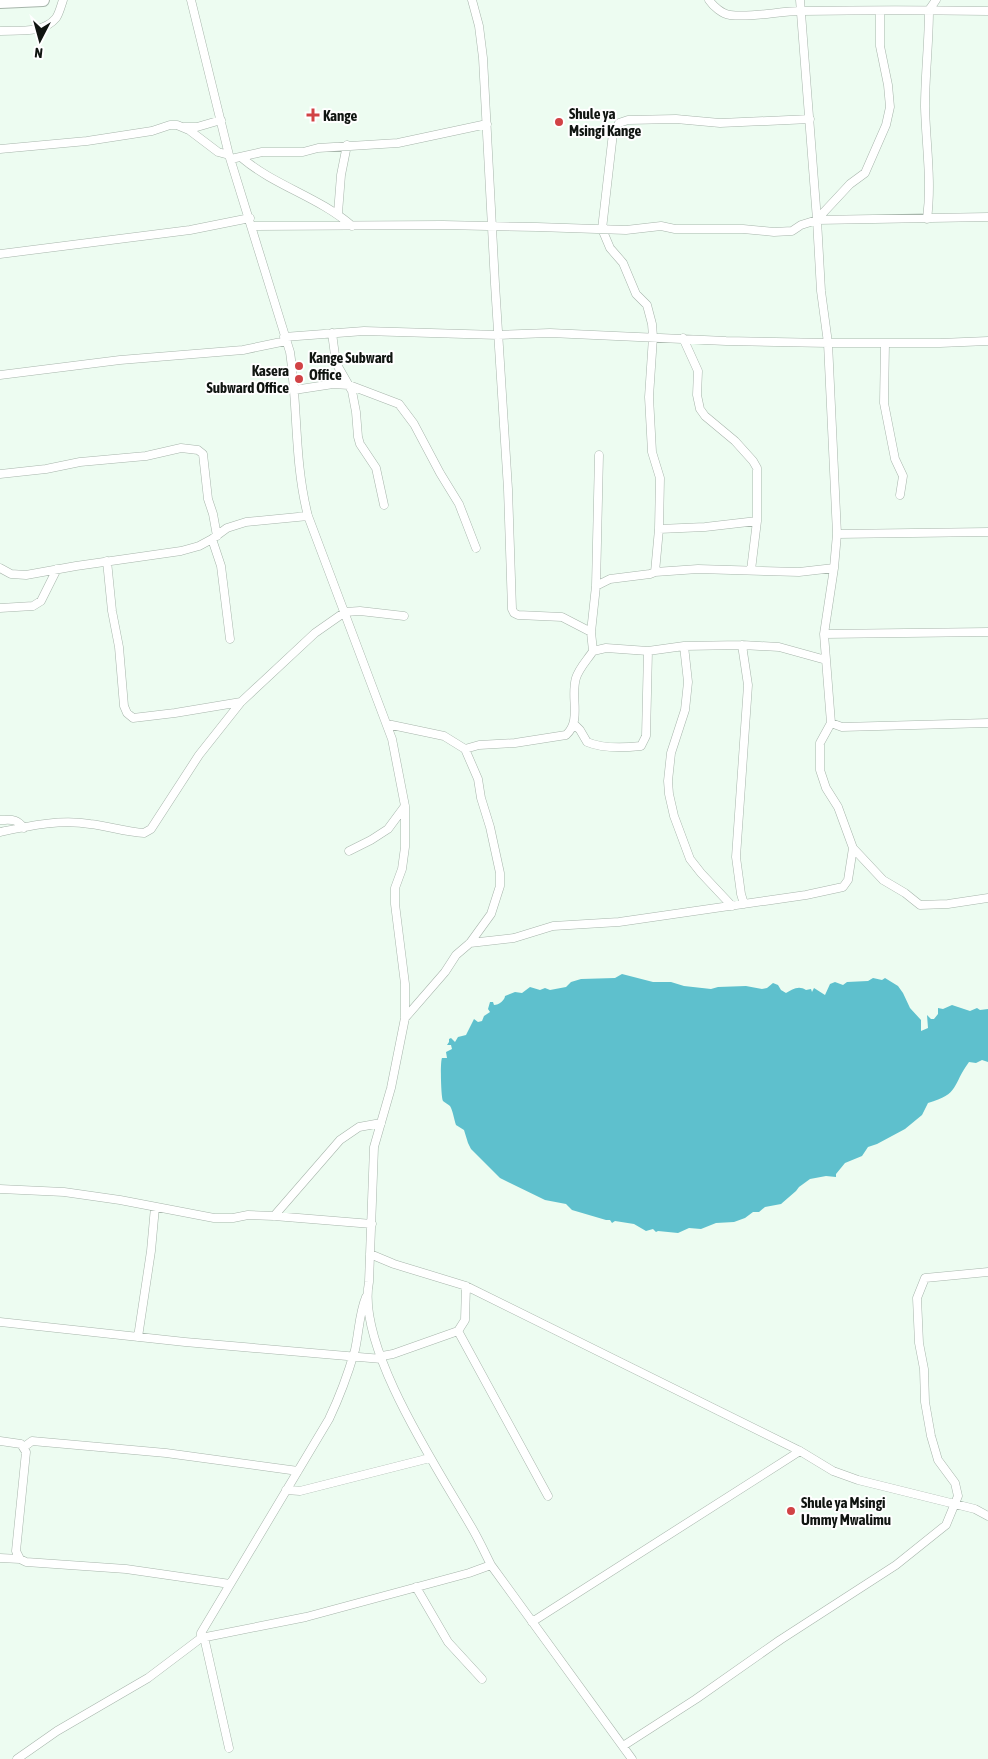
<svg xmlns="http://www.w3.org/2000/svg" width="988" height="1759" font-family="'Asap Condensed',sans-serif">
  <style>
    .water { fill: #5ec0cd }
    .lines { fill: none; stroke-linecap: round; stroke-linejoin: round }
    .minor-casing { stroke: #a7b5ab; stroke-width: 9 }
    .trunk-casing { stroke: #a7b5ab; stroke-width: 14 }
    .minor { stroke: #fff; stroke-width: 8 }
    .trunk { stroke: #fff; stroke-width: 12 }
    .poi-dot { fill: #d14245; stroke: #fff; stroke-width: 2 }
    .labels { text-anchor: middle; dominant-baseline: central; stroke-width: 4; stroke-linejoin: round; paint-order: stroke }
    .poi-label { font-size: 15px; font-weight: bold; fill: #101511; stroke: #fff; text-anchor: start }
  </style>
  <rect width="100%" height="100%" fill="#edfcf1"/>
  <path class="water" d="M 622,974 L 653,982 L 671,982 L 684,986 L 711,989 L 718,987 L 746,986 L 762,989 L 767,988 L 773,983 L 778,985 L 781,990 L 786,993 C 792,989 799,985 806,990 L 811,989 L 812,992 L 814,988 L 825,995 L 830,984 L 835,982 L 843,985 L 847,982 L 868,981 L 873,978 L 882,980 L 885,978 L 898,986 L 903,993 L 910,1008 L 921,1020 L 921,1031 L 928,1028 L 927,1015 L 931,1019 L 934,1019 L 938,1014 L 938,1008 L 943,1009 L 952,1005 L 970,1011 L 977,1008 L 980,1010 L 988,1009 L 988,1062 L 982,1060 L 976,1063 L 969,1062 C 952,1085 960,1094 928,1103 L 922,1115 L 905,1129 L 877,1144 L 868,1147 L 862,1156 L 845,1163 L 836,1174 L 836,1177 L 826,1176 L 810,1179 L 799,1187 L 796,1191 L 781,1204 L 765,1207 L 759,1212 L 753,1212 L 745,1218 L 734,1222 L 716,1223 L 701,1229 L 689,1228 L 678,1233 L 658,1231 L 656,1232 L 653,1229 L 646,1231 L 634,1224 L 615,1221 L 612,1223 L 610,1220 L 606,1220 L 572,1210 L 566,1204 L 545,1200 L 500,1178 L 471,1149 L 468,1143 L 464,1130 L 456,1125 C 454,1119 453,1111 450,1106 C 448,1104 445,1103 443,1101 C 441,1098 440,1062 442,1058 L 447,1058 L 446,1052 L 452,1049 L 451,1045 L 447,1045 L 449,1042 L 449,1039 L 451,1038 L 455,1042 L 458,1037 L 466,1035 L 474,1019 L 478,1022 L 482,1021 L 484,1016 L 490,1012 L 488,1009 L 490,1002 L 493,1002 L 494,1005 C 499,1005 505,1000 505,996 L 515,992 L 522,993 L 530,987 L 540,990 L 545,988 L 550,990 L 566,987 L 571,982 L 581,979 L 615,978 Z"/>
  <g class="lines">
    <g class="minor-casing">
      <path id="minor" d="M 191,0 L 229,155 L 290,352 C 298,406 294,462 308,516 L 392,739 L 405,806 L 405,847 L 402,869 L 395,888 L 395,904 L 405,984 L 405,1018 L 391,1088 L 374,1147 L 369,1282 C 356,1347 439,1471 472,1528 C 479,1540 485,1553 491,1565 L 632,1759
        M 472,0 L 479,26 L 483,58 L 495,284 L 508,489 L 512,609 L 514,613 L 518,615 L 562,617 L 591,632
        M 709,0 C 713,6 722,14 730,15 C 754,18 778,11 802,11 C 864,10 926,10 988,11
        M 800,0 L 817,220 L 821,291 L 828,343 L 837,534 L 834,568 L 824,634 L 831,723 L 842,727 L 988,723
        M 0,31 C 18,30 43,34 56,18 C 59,14 61,6 63,0
        M 184,127 L 197,127 L 221,120
        M 0,149 L 87,141 L 152,131 L 170,125 L 177,125 L 189,130 L 218,152 L 229,155
        M 242,158 C 275,186 319,197 352,226
        M 231,159 L 262,152 L 303,152 L 318,148 L 398,143 L 487,124
        M 338,213 L 341,175 L 347,145
        M 927,219 C 932,181 926,145 925,107 C 925,75 929,42 929,10 L 936,0
        M 819,220 L 823,213 L 850,184 L 865,173 L 886,125 L 890,107 L 888,85 L 880,46 L 880,11
        M 251,226 L 443,225 L 537,227 L 626,230 L 661,226 L 675,229 L 743,229 L 774,232 L 792,231 L 801,225 L 817,220 L 988,217
        M 0,254 L 190,230 L 250,218
        M 332,333 L 336,363 L 352,391 L 356,412 L 358,437 L 360,444 L 376,468 L 384,505
        M 284,337 L 364,331 L 498,335 L 550,333 L 726,341 L 828,343 L 940,343 L 988,341
        M 683,338 L 698,371 L 697,395 L 700,409 L 705,416 L 735,441 L 753,461 L 757,468 L 757,521 L 751,570
        M 885,343 L 884,403 L 895,459 L 903,476 L 900,495
        M 0,375 L 120,360 L 243,350 L 286,341
        M 294,390 L 333,384 L 349,385 L 399,404 L 414,424 L 440,473 L 459,504 L 476,548
        M 0,474 L 46,469 L 80,462 L 146,456 L 181,448 L 198,450 L 203,454 L 208,499 L 213,514 L 217,536
        M 659,529 L 705,527 L 757,521
        M 837,534 L 988,532
        M 212,539 L 221,566 L 230,639
        M 107,561 L 112,611 L 119,647 L 124,706 L 127,713 L 133,718 L 175,713 L 241,702
        M 0,568 L 11,574 L 26,575 L 76,566 L 181,551 L 199,546 L 212,539 L 227,528 L 246,522 L 308,516
        M 655,572 L 659,529 L 660,478 L 652,452 L 649,397 L 653,337 L 652,324 L 647,305 L 636,294 L 623,263 L 610,248 L 602,229 L 613,133 L 619,123 L 628,120 L 676,119 L 720,123 L 810,119
        M 596,586 L 610,579 L 650,574 L 655,572 L 698,569 L 799,572 L 834,568
        M 0,608 L 33,606 L 41,601 L 57,569
        M 824,634 L 988,632
        M 742,645 L 748,685 L 736,857 L 741,894 L 744,904
        M 684,646 L 688,682 L 685,710 L 671,753 L 668,781 L 669,794 L 674,816 L 690,859 L 701,873 L 732,906
        M 593,651 L 591,632 L 596,586 L 599,455
        M 387,724 L 444,736 L 465,749 L 478,779 L 481,798 L 490,827 L 500,873 L 500,886 L 491,914 L 470,943 L 456,955 L 445,972 L 405,1018
        M 575,725 L 580,730 L 587,742 C 603,749 623,748 641,746 L 646,736 L 648,651
        M 465,749 L 479,745 L 515,743 L 566,735 C 582,721 570,697 576,678 C 579,668 588,659 593,651 L 606,648 L 648,651 L 684,646 L 742,645 L 779,647 L 826,660
        M 0,820 C 12,820 16,818 24,828
        M 0,832 C 29,826 60,819 90,824 C 108,826 126,832 144,833 L 151,829 L 199,755 L 241,702 L 315,633 L 345,612 L 360,611 L 404,616
        M 853,848 L 883,880 L 905,893 L 920,905 L 948,904 L 988,898
        M 349,851 L 371,840 L 388,829 L 405,806
        M 470,943 L 514,938 L 553,926 L 619,922 L 806,895 L 843,887 L 848,880 L 853,848 L 838,807 L 826,788 L 820,770 L 820,743 L 831,723
        M 0,1189 L 64,1192 L 120,1200 L 214,1218 L 233,1218 L 248,1215 L 274,1216 L 372,1224
        M 274,1216 L 340,1140 L 359,1127 L 381,1123
        M 370,1254 L 394,1264 L 466,1286 L 800,1451 L 833,1471 L 858,1480 L 975,1509 L 988,1516
        M 0,1322 L 185,1342 L 382,1359 L 382,1356 L 393,1354 L 458,1331 L 465,1320 L 466,1286
        M 458,1331 L 548,1496
        M 138,1337 L 151,1251 L 155,1207
        M 0,1441 L 21,1444 L 26,1452 L 16,1551 L 20,1559 L 26,1562 L 126,1569 L 230,1584
        M 24,1447 L 32,1441 L 166,1453 L 298,1471
        M 286,1490 L 300,1491 L 430,1458
        M 0,1558 L 20,1559
        M 416,1587 L 448,1642 L 482,1679
        M 532,1622 L 800,1451
        M 204,1637 L 229,1748
        M 201,1638 L 306,1617 L 469,1573 L 491,1565
        M 623,1746 L 696,1699 L 780,1640 L 896,1565 L 946,1525 L 958,1496 L 955,1483 L 938,1460 L 931,1436 L 925,1402 L 924,1369 L 919,1343 L 917,1298 L 925,1278 L 988,1272
        M 17,1759 L 57,1731 L 148,1678 L 201,1638 L 201,1633 L 329,1419 C 340,1396 348,1374 355,1350 C 359,1332 359,1314 366,1297"/>
    </g>
    <g class="trunk-casing">
      <path id="trunk" d="M 0,2 L 43,0"/>
    </g>
    <use href="#minor" class="minor"/>
    <use href="#trunk" class="trunk"/>
  </g>
  <g class="poi-dot">
    <path d="M310.5 107.5h5v5h5v5h-5v5h-5v-5h-5v-5h5z"/>
    <circle cx="559" cy="122" r="5"/>
    <circle cx="299" cy="366" r="5"/>
    <circle cx="299" cy="379" r="5"/>
    <circle cx="791" cy="1511" r="5"/>
  </g>
  <g class="labels">
    <g class="poi-label">
      <text x="569" y="113">Shule ya<tspan x="569" dy="17">Msingi Kange</tspan></text>
      <text x="323" y="115">Kange</text>
      <text x="309" y="357">Kange Subward<tspan x="309" dy="17">Office</tspan></text>
      <text x="289" y="370" text-anchor="end">Kasera<tspan x="289" dy="17">Subward Office</tspan></text>
      <text x="801" y="1502">Shule ya Msingi<tspan x="801" dy="17">Ummy Mwalimu</tspan></text>
    </g>
  </g>
  <g transform="translate(40 40) rotate(186)" stroke="#ffffff" stroke-width="4" paint-order="stroke">
  <path d="M0-4L9 19L0 12L-9 19Z" fill="#101511"/>
  <text y="-8" font-size="14" font-weight="bold" text-anchor="middle" fill="#101511">N</text>
  </g>
</svg>
